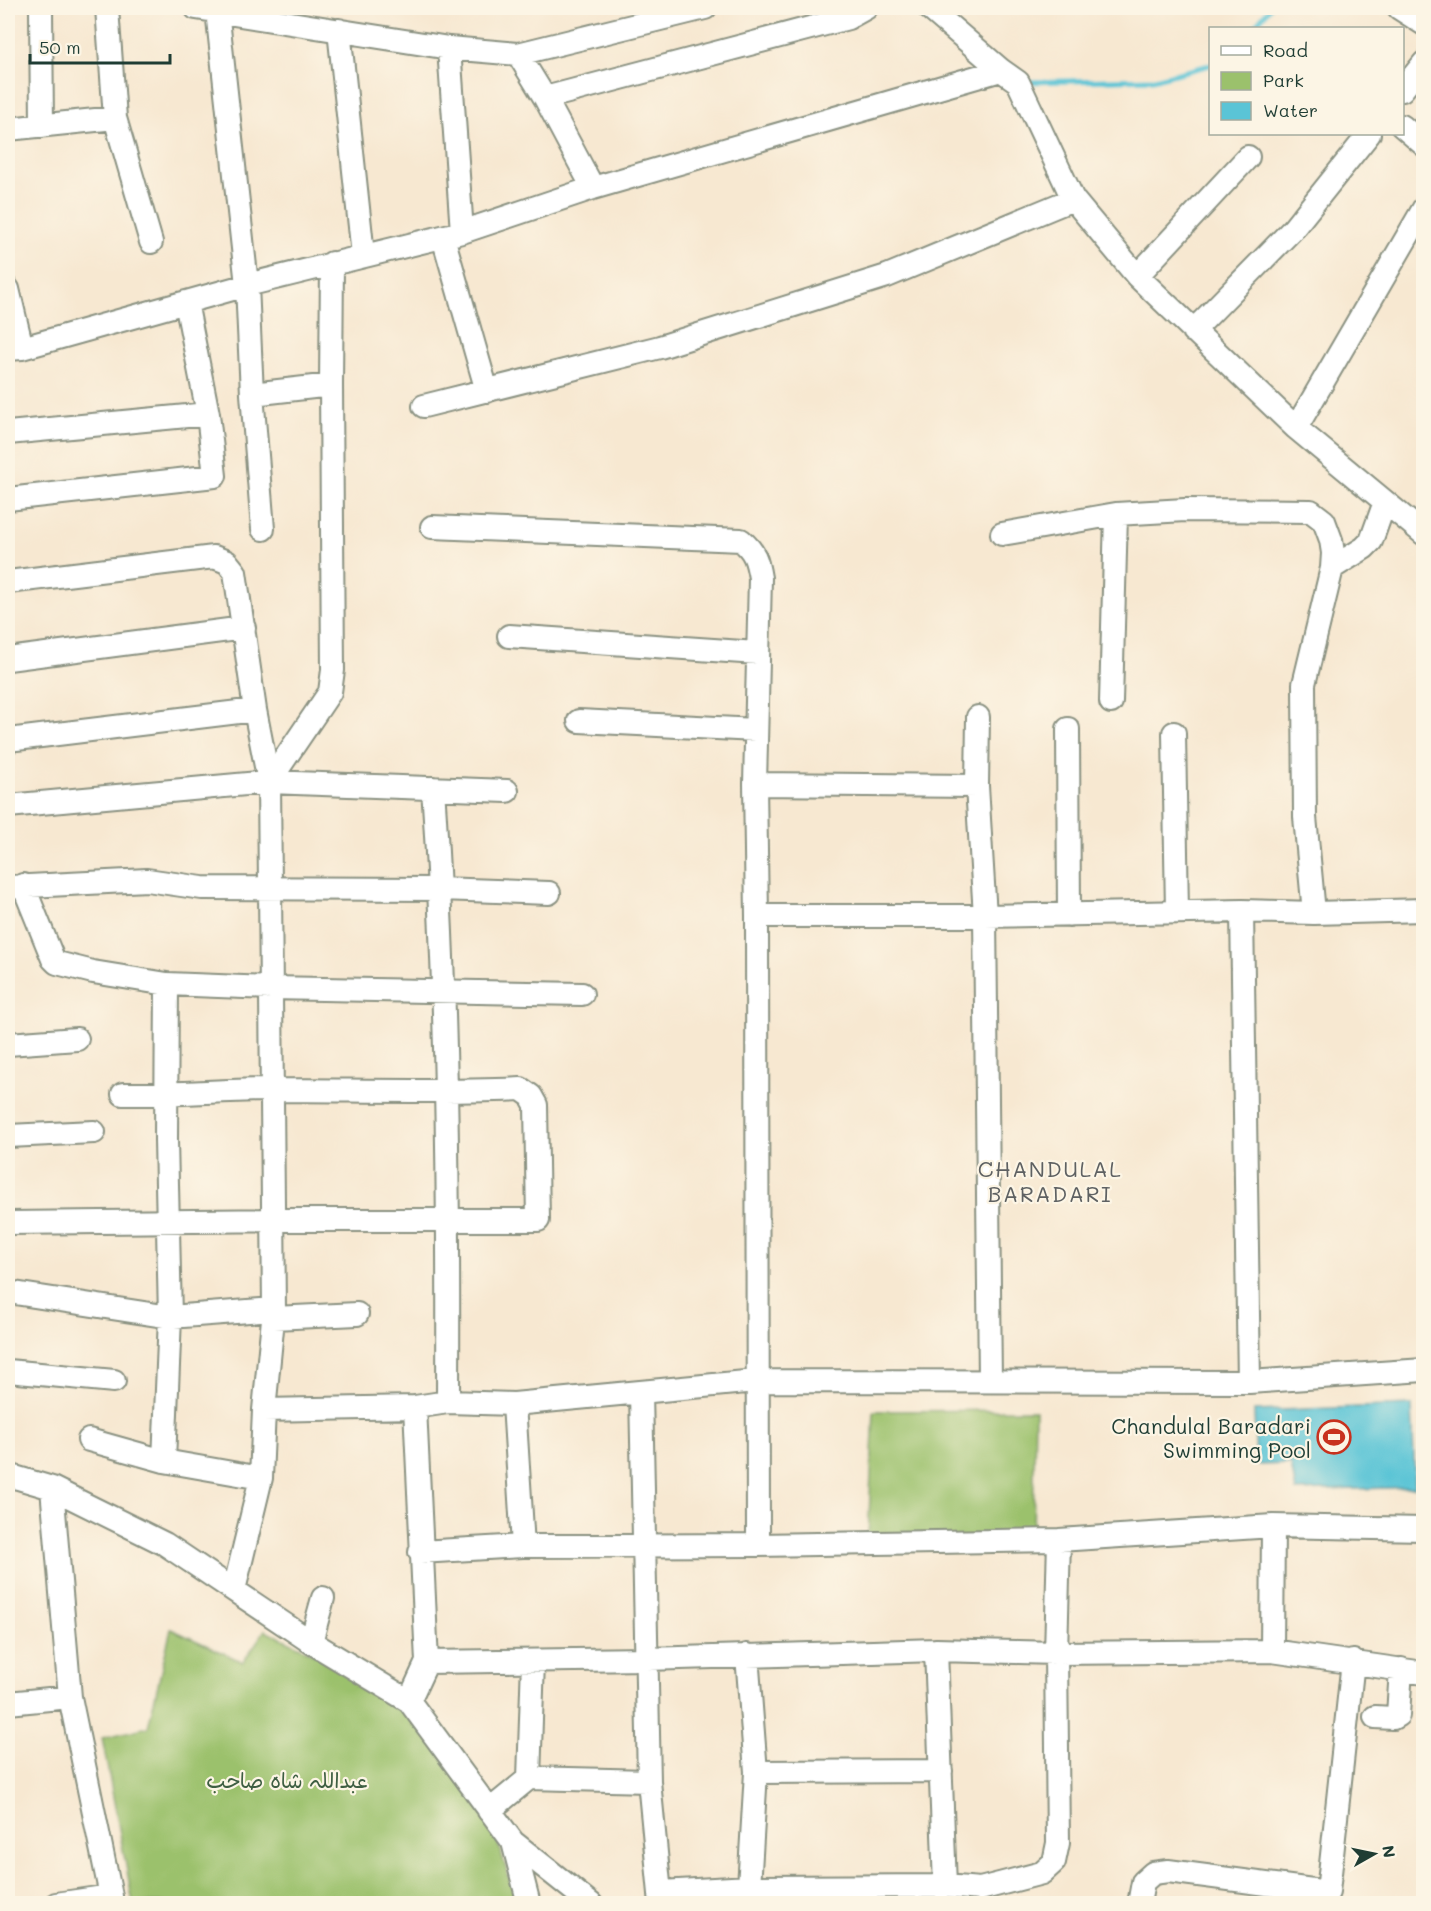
<svg xmlns="http://www.w3.org/2000/svg" width="1431" height="1911" font-family="Mali,'Playpen Sans Arabic',sans-serif">
  <style>
    .green { fill: #9bc16c; stroke: #5d7f50; stroke-width: 1.5 }
    .water { fill: #5ac4d6; stroke: #3c8085; stroke-width: 1.5 }
    .lines { fill: none; stroke-linecap: round; stroke-linejoin: round }
    .stream { stroke: #5ac4d6; stroke-width: 5 }
    .minor-casing { stroke: #8b9282; stroke-width: 26 }
    .minor { stroke: #fff; stroke-width: 22 }
    .labels { text-anchor: middle; dominant-baseline: central; stroke-width: 4.5; stroke-linejoin: round; paint-order: stroke }
    .poi-label { font-size: 21px; fill: #1f3d34; stroke: #fcf5e5; text-anchor: end }
    .park-label { font-size: 21px; fill: #3e5e42; stroke: #fcf5e5 }
    .neighbourhood-label { font-size: 22px; letter-spacing: 1.5px; fill: #5e6162; stroke: #fcf5e5 }
  </style>
  <rect width="100%" height="100%" fill="#fcf5e5"/>
  <filter id="ink" filterUnits="userSpaceOnUse"><feTurbulence type="fractalNoise" baseFrequency=".0167" numOctaves="2"/><feDisplacementMap in="SourceGraphic" scale="12" xChannelSelector="R" yChannelSelector="G"/><feConvolveMatrix kernelMatrix="1 2 1 2 8 2 1 2 1" color-interpolation-filters="sRGB"/></filter>
  <filter id="wash" filterUnits="userSpaceOnUse"><feTurbulence type="fractalNoise" baseFrequency=".008" numOctaves="4" result="noise"/><feDisplacementMap in="SourceGraphic" scale="24" xChannelSelector="R" yChannelSelector="G"/><feGaussianBlur stdDeviation="1.35" result="paint"/><feColorMatrix in="noise" values="0 0 0 0 0 0 0 0 0 0 0 0 0 0 0 0 0 1.4 0 .05"/><feComposite in="paint" operator="in"/></filter>
  <g filter="url(#wash)">
    <rect width="100%" height="100%" fill="#f7e8d1"/>
    <path class="green" d="M 1035,1410 L 1033,1541 L 868,1538 L 874,1411 Z
      M 171,1629 L 243,1662 L 265,1630 L 369,1680 L 407,1706 L 494,1830 L 517,1903 L 133,1903 L 102,1738 L 148,1727 Z"/>
    <path class="water" d="M 1412,1405 L 1415,1487 L 1296,1491 L 1291,1464 L 1256,1465 L 1254,1411 Z"/>
    <g class="lines">
      <path class="stream" d="M 1253,28 L 1270,8
        M 1025,82 L 1155,79 L 1210,65"/>
    </g>
  </g>
  <g filter="url(#ink)">
    <g class="lines">
      <g class="minor-casing">
        <path id="minor" d="M 41,8 L 42,126
          M 107,8 L 115,118 L 151,242
          M 196,8 L 449,48 L 518,54 L 705,8
          M 929,8 L 1001,70 L 1018,82 L 1073,199 L 1137,276 L 1296,428 L 1424,534
          M 1399,8 L 1424,24
          M 217,10 L 247,285 L 252,394 L 263,529
          M 836,10 L 848,18 L 866,8
          M 339,30 L 363,255
          M 449,48 L 462,232
          M 518,54 L 545,98 L 593,188
          M 1402,90 L 1424,63
          M 545,98 L 848,18
          M 1402,126 L 1424,145
          M 8,129 L 115,118
          M 443,237 L 487,391
          M 1137,276 L 1248,157
          M 8,289 L 22,348
          M 1193,331 L 1293,229 L 1369,134
          M 8,349 L 22,348 L 247,285 L 462,232 L 593,188 L 1001,70
          M 252,394 L 331,385
          M 424,406 L 660,347 L 887,276 L 1073,199
          M 1296,428 L 1424,208
          M 8,433 L 208,414
          M 8,499 L 215,476 L 208,414 L 186,302
          M 432,527 L 741,540 C 755,552 757,560 760,578 L 755,784 L 757,916 L 758,1545
          M 1002,534 L 1116,514 L 1185,510 L 1311,511 L 1324,521 L 1331,540 L 1333,553 L 1332,568 L 1304,684 L 1305,817 L 1314,913
          M 1332,568 L 1364,548 L 1371,541 L 1385,502
          M 8,582 L 214,557 L 227,562 L 235,572 L 255,710 L 269,782 L 8,806
          M 509,636 L 757,653
          M 8,659 L 244,628
          M 1111,702 L 1116,514
          M 978,717 L 977,786 L 985,916 L 990,1380
          M 579,721 L 756,730
          M 1068,729 L 1069,915
          M 1174,733 L 1177,912
          M 8,740 L 255,710
          M 269,782 L 507,791
          M 755,784 L 977,786
          M 433,788 C 447,993 449,1198 448,1402
          M 23,885 L 53,959 L 57,963 L 93,972 L 167,984 L 271,988 L 582,994
          M 9,887 L 147,880 L 202,888 L 440,889 L 549,893
          M 1242,911 L 1249,1382
          M 757,916 L 985,916 L 1242,911 L 1314,913 L 1424,910
          M 8,1044 L 77,1039
          M 8,1136 L 94,1132
          M 8,1223 L 275,1220 L 538,1220 L 536,1105 L 531,1096 L 521,1089 C 439,1093 357,1090 274,1090 C 224,1090 174,1095 123,1094
          M 8,1292 L 170,1317 L 274,1309
          M 274,1318 L 357,1314
          M 8,1371 L 114,1381
          M 641,1392 L 649,1781 L 661,1904
          M 514,1404 L 523,1546 L 758,1545 L 1059,1540 L 1273,1526 L 1424,1529
          M 264,1410 L 415,1407 L 448,1402 L 514,1404 L 756,1381 L 1249,1382 L 1424,1370
          M 89,1440 L 164,1461 L 261,1478
          M 164,1461 L 170,1317 L 166,1140 L 167,984
          M 8,1475 L 52,1488 L 165,1544 L 311,1642 L 409,1701 L 513,1842 L 529,1904
          M 52,1488 L 70,1697 L 111,1896 L 56,1904
          M 420,1552 L 523,1546
          M 234,1590 L 261,1478 L 264,1410 L 274,1309 L 269,782 L 330,692 L 333,670 L 331,385 L 332,263
          M 311,1642 L 323,1598
          M 936,1650 L 945,1886 L 980,1889 L 1042,1873 L 1054,1862 L 1058,1843 L 1056,1653 L 1059,1540
          M 1272,1651 L 1273,1526
          M 427,1662 L 647,1659 L 936,1650 L 1056,1653 L 1272,1651 L 1424,1673
          M 409,1701 L 427,1662 L 415,1407
          M 8,1703 L 70,1697
          M 1375,1717 L 1393,1718 L 1398,1715 L 1401,1669
          M 756,1772 L 941,1771
          M 529,1778 L 649,1781
          M 489,1811 L 529,1778 L 533,1661
          M 513,1842 L 591,1904
          M 749,1887 L 945,1886
          M 661,1892 L 749,1887 L 756,1772 L 747,1655
          M 1139,1904 L 1143,1882 L 1153,1873 L 1168,1871 L 1328,1892 L 1353,1661"/>
      </g>
      <use href="#minor" class="minor"/>
    </g>
  </g>
  <defs>
    <g id="stadium-ring" transform="scale(1.725)"><circle r="9.5" fill="#fcf5e5" stroke="#c8321e" stroke-width="1.5"/><path d="M0-5a6.5 5 0 1 0 0 10a6.5 5 0 1 0 0-10ZM-3.5-1.8h7v3.6h-7Z" fill="#c8321e"/></g>
  </defs>
  <g fill-rule="evenodd">
    <use href="#stadium-ring" x="1334" y="1437"/>
  </g>
  <g class="labels">
    <g class="poi-label">
      <text x="1311" y="1425">Chandulal Baradari<tspan x="1311" dy="24">Swimming Pool</tspan></text>
    </g>
    <g class="park-label">
      <text x="287" y="1779">عبداللہ شاہ صاحب</text>
    </g>
    <g class="neighbourhood-label">
      <text x="1050" y="1168">CHANDULAL<tspan x="1050" dy="25">BARADARI</tspan></text>
    </g>
  </g>
  <rect width="1431" height="1911" fill="none" stroke="#fcf5e5" stroke-width="30"/>
  <rect x="1209" y="27" width="195" height="108" fill="#fcf5e5" stroke="#a4ab9e" stroke-width="1.5"/>
  <rect x="1221" y="46" width="30" height="9" fill="#ffffff" stroke="#a4ab9e" stroke-width="1.5"/>
  <text x="1263" y="57" font-size="18" fill="#1f3d34">Road</text>
  <rect x="1221" y="72" width="30" height="18" fill="#9bc16c" stroke="#a4ab9e" stroke-width="1.5"/>
  <text x="1263" y="87" font-size="18" fill="#1f3d34">Park</text>
  <rect x="1221" y="102" width="30" height="18" fill="#5ac4d6" stroke="#a4ab9e" stroke-width="1.5"/>
  <text x="1263" y="117" font-size="18" fill="#1f3d34">Water</text>
  <g transform="translate(1374 1854) rotate(81)" stroke="#fcf5e5" stroke-width="4.5" paint-order="stroke">
  <path d="M0-4.5L10 22L0 15L-10 22Z" fill="#1f3d34"/>
  <text y="-9" font-size="16" font-weight="bold" text-anchor="middle" fill="#1f3d34">N</text>
  </g>
  <path d="M30 54v9h140v-9" fill="none" stroke="#1f3d34" stroke-width="3"/>
  <text x="39" y="54" font-size="18" fill="#1f3d34" stroke="#fcf5e5" stroke-width="4.5" paint-order="stroke">50 m</text>
</svg>
